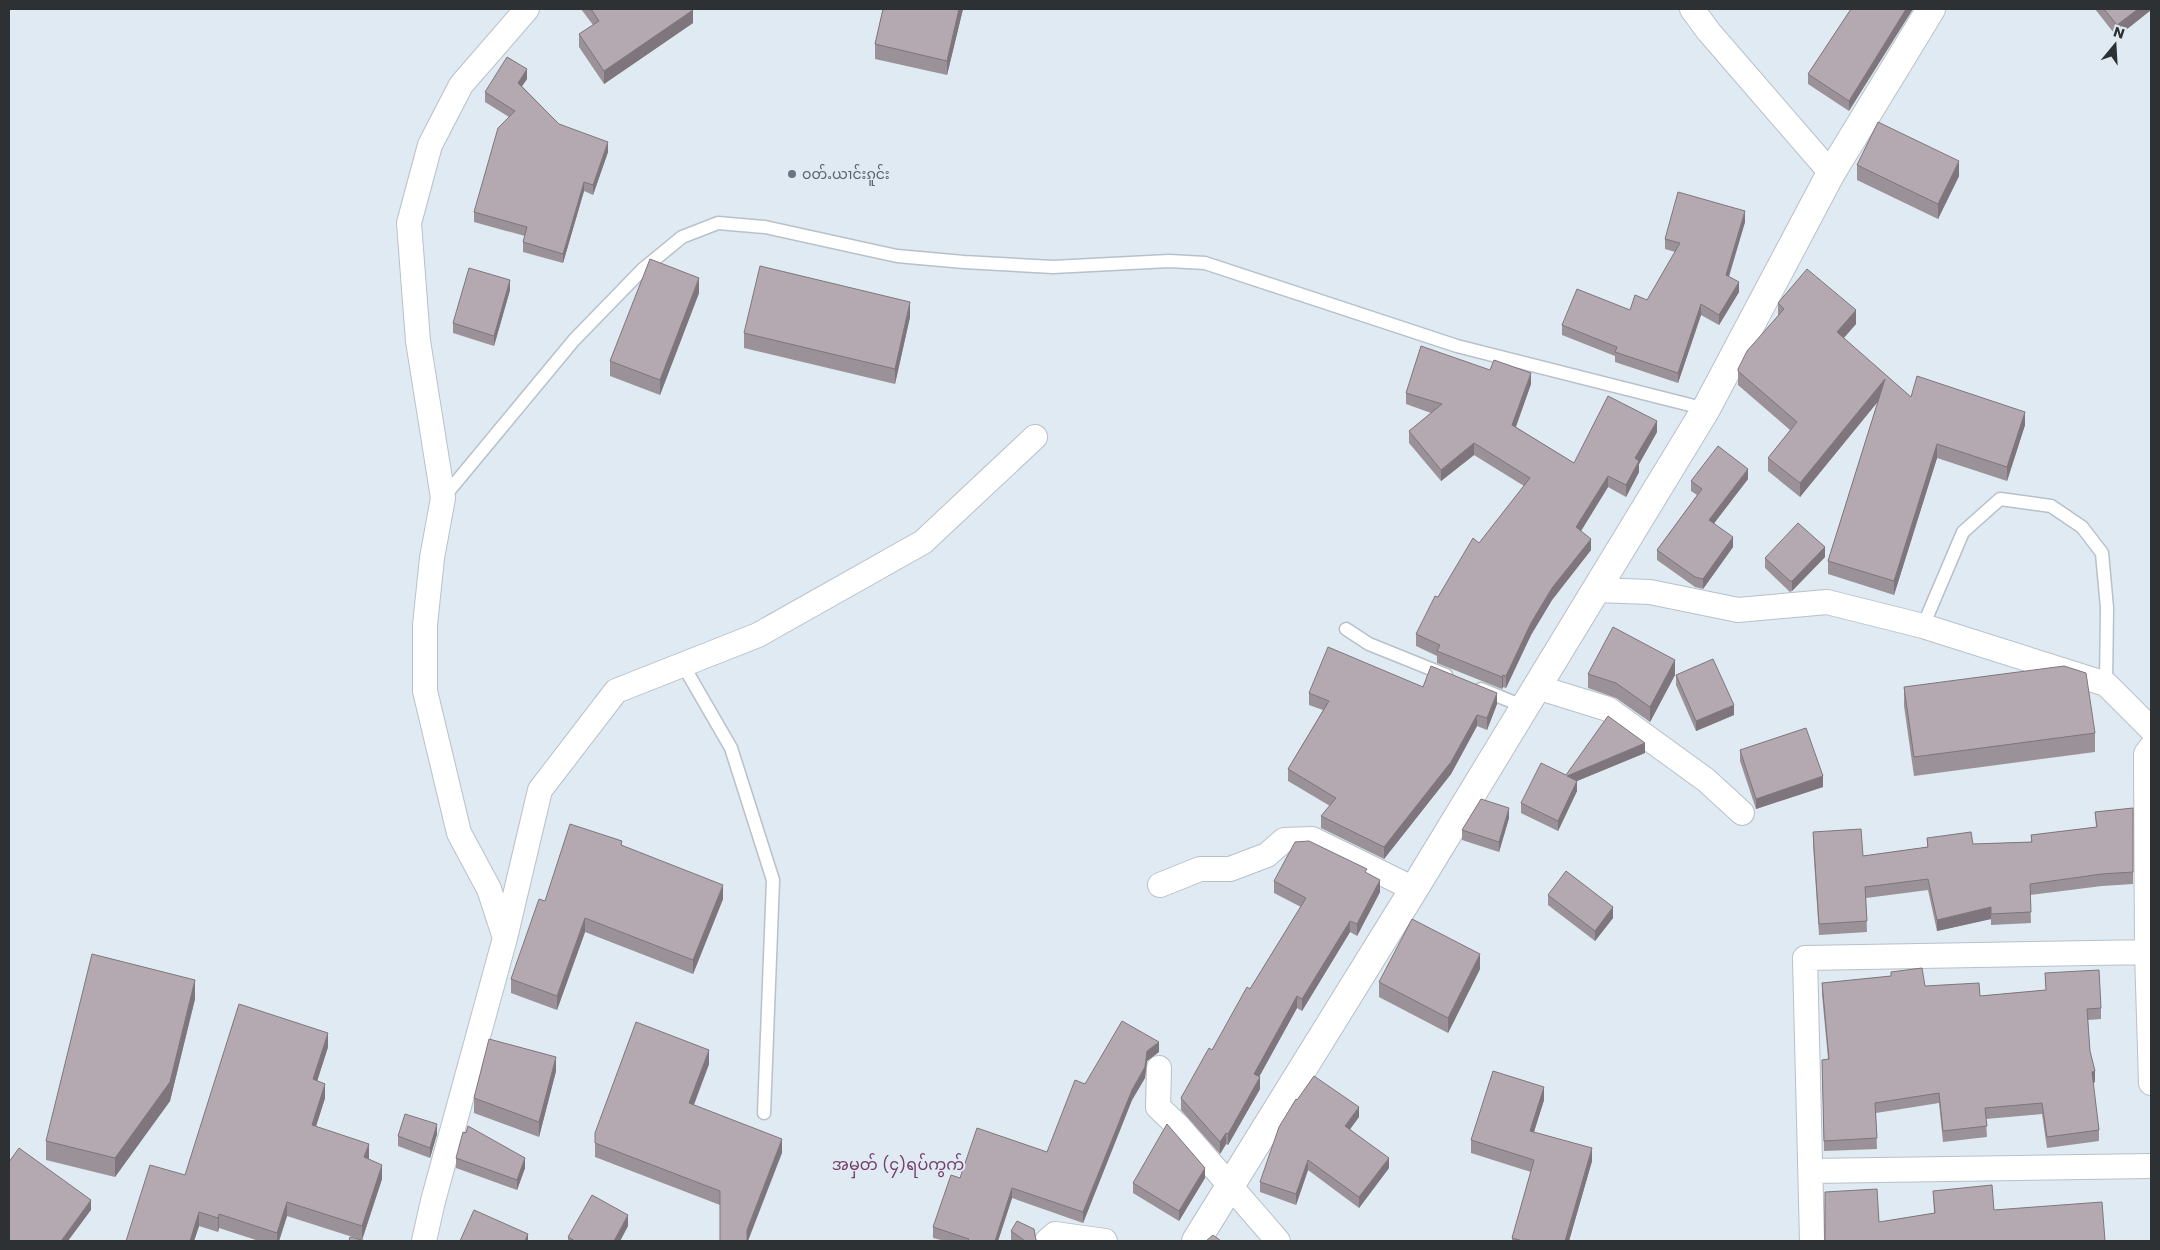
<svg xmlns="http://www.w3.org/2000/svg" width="2160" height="1250" font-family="Poppins,'Noto Sans Myanmar',sans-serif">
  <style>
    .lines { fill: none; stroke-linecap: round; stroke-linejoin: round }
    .lane-casing { stroke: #b7c1ca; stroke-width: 15 }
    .street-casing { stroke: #b7c1ca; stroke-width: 26 }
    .secondary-casing { stroke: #b7c1ca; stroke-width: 30 }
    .lane { stroke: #fff; stroke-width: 12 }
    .street { stroke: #fff; stroke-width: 24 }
    .secondary { stroke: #fff; stroke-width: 28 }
    .wall { fill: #9b9198 }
    .shaded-wall { fill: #7e767c }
    .building { fill: #b4a9b1; stroke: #7e767c }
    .worship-dot { fill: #6b7280; stroke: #dfeaf2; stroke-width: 2 }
    .labels { text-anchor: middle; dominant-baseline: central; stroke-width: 4; stroke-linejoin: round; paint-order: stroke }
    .worship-label { font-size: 14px; fill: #5b616d; stroke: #dfeaf2; text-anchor: start }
    .quarter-label { font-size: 16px; fill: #753d6b; stroke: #dfeaf2 }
  </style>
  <rect width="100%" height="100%" fill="#dfeaf2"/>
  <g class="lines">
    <g class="lane-casing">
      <path id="lane" d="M 443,498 L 574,340 L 643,269 L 682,237 L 718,223 L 765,227 L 897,256 L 964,262 L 1053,267 L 1169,261 L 1205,263 L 1457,346 L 1706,409
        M 1923,626 L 1963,532 L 2000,499 L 2051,506 L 2082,527 L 2102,553 L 2107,608 L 2106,684
        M 1346,629 L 1369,644 L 1446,675
        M 683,665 L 731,748 L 773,880 L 764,1113
        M 1481,689 L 1525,707"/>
    </g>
    <g class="street-casing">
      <path id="street" d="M 1692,9 L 1709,32 L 1831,173
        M 1597,590 L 1650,592 L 1738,610 L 1827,602 L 1923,626 L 2106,684 L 2151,729
        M 1537,687 L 1608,709 L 1706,780 L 1742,813
        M 2151,747 L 2146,754 L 2147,952 L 2151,1083
        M 1160,885 L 1200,869 L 1230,869 L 1267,855 L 1284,840 L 1312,839 L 1414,889
        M 505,938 L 540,790 L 616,691 L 758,635 L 923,542 L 1035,437
        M 1159,1068 L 1158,1107 L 1179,1127 L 1278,1241
        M 1811,1171 L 2151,1166
        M 424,1241 L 433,1201 L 505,938 L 489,889 L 459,833 L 425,691 L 425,625 L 432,558 L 443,498 L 418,341 L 409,223 L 430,145 L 461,85 L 527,9
        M 1047,1241 L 1055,1234 L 1105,1241
        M 1812,1241 L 1805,958 L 2151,952"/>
    </g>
    <g class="secondary-casing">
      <path id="secondary" d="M 1196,1241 L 1414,889 L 1706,409 L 1831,173 L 1931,9"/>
    </g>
    <use href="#lane" class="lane"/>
    <use href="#street" class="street"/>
    <use href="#secondary" class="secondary"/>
  </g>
  <path class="wall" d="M 581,9 L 692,9 L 693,23 L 604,84 L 579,47 L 579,34 L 593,25 Z
    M 883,9 L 963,9 L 947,75 L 875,59 L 875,44 Z
    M 1851,9 L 1849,111 L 1808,84 L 1808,74 Z
    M 2095,9 L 2151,9 L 2151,10 L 2117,37 Z
    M 527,79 L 522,86 L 559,124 L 608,152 L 593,195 L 584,191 L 563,263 L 523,252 L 523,242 L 525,236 L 474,222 L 474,212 L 509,117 L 485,102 L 485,92 Z
    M 1857,165 L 1959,176 L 1938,219 L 1857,180 Z
    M 1745,222 L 1729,277 L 1739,292 L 1719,325 L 1701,315 L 1678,383 L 1615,362 L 1615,356 L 1562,335 L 1562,325 L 1630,310 L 1647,300 L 1675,252 L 1665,249 L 1665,239 Z
    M 510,290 L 494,346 L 453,333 L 453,323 Z
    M 699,293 L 660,395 L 610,376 L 610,361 Z
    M 1778,303 L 1856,324 L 1843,338 L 1911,397 L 2025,425 L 2007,481 L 1937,458 L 1894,595 L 1828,574 L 1828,561 L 1878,401 L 1800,497 L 1768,471 L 1768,458 L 1790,430 L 1738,385 L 1738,369 L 1778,316 Z
    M 910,317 L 895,384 L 744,348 L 744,333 Z
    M 1531,384 L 1516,427 L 1574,463 L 1657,432 L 1639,464 L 1639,472 L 1626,497 L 1608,487 L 1581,531 L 1591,550 L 1552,600 L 1531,635 L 1506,688 L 1503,687 L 1502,689 L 1437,663 L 1437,656 L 1416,646 L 1416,634 L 1438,597 L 1524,486 L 1474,455 L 1441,481 L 1409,443 L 1409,431 L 1431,413 L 1406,404 L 1406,393 Z
    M 1748,479 L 1714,523 L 1733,547 L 1703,589 L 1695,587 L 1657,560 L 1657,550 L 1697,495 L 1691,491 L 1691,481 Z
    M 1825,557 L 1792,591 L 1790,592 L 1765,568 L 1765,558 Z
    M 1588,674 L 1675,675 L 1650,722 L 1616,698 L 1588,688 Z
    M 1676,675 L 1734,715 L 1696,731 L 1676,685 Z
    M 1423,687 L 1497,704 L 1487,730 L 1477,726 L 1451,774 L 1384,859 L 1321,828 L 1321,816 L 1330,806 L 1288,781 L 1288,769 L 1323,710 L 1309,705 L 1309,693 Z
    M 1904,687 L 2095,733 L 2095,752 L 1914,776 L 1904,706 Z
    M 1740,750 L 1823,787 L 1756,809 L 1740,761 Z
    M 1645,753 L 1577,781 L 1577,791 L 1558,831 L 1521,813 L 1521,803 L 1566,775 Z
    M 2133,808 L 2133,884 L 2102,886 L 2030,895 L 2031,923 L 1991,925 L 1991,919 L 1937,931 L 1928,890 L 1866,898 L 1867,932 L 1819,935 L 1813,844 L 1813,832 L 1863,856 L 1927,847 L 1927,838 L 1973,844 L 2031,842 L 2031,835 L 2096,827 L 2095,812 Z
    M 1509,818 L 1499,852 L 1462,840 L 1462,830 Z
    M 622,846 L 723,899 L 693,974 L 585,932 L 557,1010 L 511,993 L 511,979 L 545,901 Z
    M 1367,873 L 1380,892 L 1357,936 L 1350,932 L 1302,1011 L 1297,1008 L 1259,1077 L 1260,1089 L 1228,1145 L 1226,1144 L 1220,1154 L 1181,1110 L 1181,1098 L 1212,1050 L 1301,907 L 1274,893 L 1274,881 Z
    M 1548,895 L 1613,918 L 1595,941 L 1548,905 Z
    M 1480,969 L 1448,1033 L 1379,997 L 1379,982 Z
    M 1891,972 L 1925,986 L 1980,996 L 2046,990 L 2045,973 L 2101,1008 L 2101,1019 L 2088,1020 L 2090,1051 L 2095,1082 L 2093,1083 L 2099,1130 L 2099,1141 L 2047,1148 L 2042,1114 L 1986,1119 L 1987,1137 L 1943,1142 L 1939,1103 L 1876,1113 L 1877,1149 L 1824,1151 L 1822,1060 L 1828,1059 L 1822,994 L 1822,983 L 1891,976 Z
    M 195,999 L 170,1101 L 115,1177 L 46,1160 L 46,1141 Z
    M 328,1047 L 317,1081 L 325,1098 L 316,1126 L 369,1158 L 369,1159 L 382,1179 L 362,1240 L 287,1216 L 279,1241 L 259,1241 L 219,1228 L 218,1232 L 199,1226 L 194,1241 L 126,1241 Z
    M 1159,1052 L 1147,1061 L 1145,1078 L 1132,1100 L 1083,1223 L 1012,1198 L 998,1241 L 945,1241 L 933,1238 L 933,1227 L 960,1178 L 1047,1152 L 1085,1084 Z
    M 709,1064 L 694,1105 L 782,1153 L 720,1205 L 595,1157 L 595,1133 Z
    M 556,1071 L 539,1137 L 474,1113 L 474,1098 Z
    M 1544,1100 L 1534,1132 L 1592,1161 L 1569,1241 L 1512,1241 L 1512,1238 L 1531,1172 L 1471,1153 L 1471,1140 Z
    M 1359,1117 L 1350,1129 L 1389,1168 L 1359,1208 L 1308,1170 L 1296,1205 L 1260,1192 L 1260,1182 Z
    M 437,1134 L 430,1158 L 398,1146 L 398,1136 Z
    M 456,1158 L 525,1168 L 517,1190 L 456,1168 Z
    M 1205,1178 L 1179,1221 L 1133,1193 L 1133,1183 Z
    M 1933,1191 L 1994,1210 L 2105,1241 L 1824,1241 L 1825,1192 L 1879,1222 L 1934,1213 Z
    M 628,1226 L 620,1241 L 568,1241 L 568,1237 Z
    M 1011,1231 L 1036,1240 L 1039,1241 L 1011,1241 Z"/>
  <path class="shaded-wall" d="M 959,9 L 963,9 L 947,75 L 947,61 Z
    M 1906,9 L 1913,9 L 1849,111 L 1849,101 Z
    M 2138,9 L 2151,9 L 2151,10 L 2117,37 L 2117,25 Z
    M 693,10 L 693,23 L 604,84 L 604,71 Z
    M 527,69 L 527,79 L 518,92 L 518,83 Z
    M 608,142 L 608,152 L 593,195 L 593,185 Z
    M 1959,161 L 1959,176 L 1938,219 L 1938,204 Z
    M 584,182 L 584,191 L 563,263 L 563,254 Z
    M 1745,211 L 1745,222 L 1726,285 L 1726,275 Z
    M 699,278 L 699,293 L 660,395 L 660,380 Z
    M 510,280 L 510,290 L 494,346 L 494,336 Z
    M 1739,282 L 1739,292 L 1719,325 L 1719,315 Z
    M 910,302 L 910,317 L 895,384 L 895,369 Z
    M 1701,304 L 1701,315 L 1678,383 L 1678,373 Z
    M 1856,310 L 1856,324 L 1837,346 L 1837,332 Z
    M 1531,373 L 1531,384 L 1512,437 L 1512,425 Z
    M 1885,379 L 1885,393 L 1800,497 L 1800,483 Z
    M 2025,412 L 2025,425 L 2007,481 L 2007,467 Z
    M 1657,421 L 1657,432 L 1639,464 L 1639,472 L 1626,497 L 1626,485 L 1635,458 Z
    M 1474,443 L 1474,455 L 1441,481 L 1441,470 Z
    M 1937,444 L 1937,458 L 1894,595 L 1894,581 Z
    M 1748,469 L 1748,479 L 1709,530 L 1709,520 Z
    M 1608,476 L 1608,487 L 1576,539 L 1576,527 Z
    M 1733,537 L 1733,547 L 1703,589 L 1703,579 Z
    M 1591,539 L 1591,550 L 1552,600 L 1531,635 L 1506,688 L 1506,676 L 1531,623 L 1552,588 Z
    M 1825,547 L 1825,557 L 1792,591 L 1792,581 Z
    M 1675,660 L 1675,675 L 1650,722 L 1650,707 Z
    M 1503,675 L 1503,687 L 1502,689 L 1502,677 Z
    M 1497,693 L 1497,704 L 1487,730 L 1487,718 Z
    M 1734,705 L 1734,715 L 1696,731 L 1696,721 Z
    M 1477,715 L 1477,726 L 1451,774 L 1384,859 L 1384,847 Z
    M 1645,743 L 1645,753 L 1577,781 L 1577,791 L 1558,831 L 1558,821 L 1567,776 Z
    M 1823,776 L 1823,787 L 1756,809 L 1756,799 Z
    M 1509,808 L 1509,818 L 1499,852 L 1499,842 Z
    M 1380,880 L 1380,892 L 1357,936 L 1357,924 Z
    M 723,885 L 723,899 L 693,974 L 693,960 Z
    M 1613,907 L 1613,918 L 1595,941 L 1595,931 Z
    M 1991,907 L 1991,919 L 1937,931 L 1937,920 Z
    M 585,918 L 585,932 L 557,1010 L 557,996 Z
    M 1350,921 L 1350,932 L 1302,1011 L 1302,999 Z
    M 1480,954 L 1480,969 L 1448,1033 L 1448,1018 Z
    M 195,980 L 195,999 L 170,1101 L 115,1177 L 115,1158 Z
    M 1297,996 L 1297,1008 L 1254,1086 L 1254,1074 Z
    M 328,1033 L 328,1047 L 313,1094 L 313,1079 Z
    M 1159,1042 L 1159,1052 L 1147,1061 L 1145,1078 L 1132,1100 L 1083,1223 L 1083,1212 L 1147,1051 Z
    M 709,1050 L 709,1064 L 689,1117 L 689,1103 Z
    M 556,1057 L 556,1071 L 539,1137 L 539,1122 Z
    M 2095,1071 L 2095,1082 L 2092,1083 L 2092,1072 Z
    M 1260,1077 L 1260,1089 L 1228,1145 L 1228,1134 Z
    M 325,1084 L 325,1098 L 312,1139 L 312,1125 Z
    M 1544,1087 L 1544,1100 L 1530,1144 L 1530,1131 Z
    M 1359,1107 L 1359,1117 L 1345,1136 L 1345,1126 Z
    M 437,1124 L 437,1134 L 430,1158 L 430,1148 Z
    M 1226,1133 L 1226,1144 L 1220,1154 L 1220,1142 Z
    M 782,1139 L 782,1153 L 748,1241 L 747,1241 L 747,1230 Z
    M 369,1144 L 369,1158 L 364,1171 L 364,1157 Z
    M 1592,1148 L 1592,1161 L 1569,1241 L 1565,1241 Z
    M 525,1158 L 525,1168 L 517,1190 L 517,1180 Z
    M 1389,1158 L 1389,1168 L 1359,1208 L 1359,1197 Z
    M 1308,1160 L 1308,1170 L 1296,1205 L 1296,1194 Z
    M 382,1165 L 382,1179 L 362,1240 L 362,1226 Z
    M 1205,1168 L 1205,1178 L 1179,1221 L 1179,1211 Z
    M 1012,1188 L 1012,1198 L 998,1241 L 995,1241 Z
    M 91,1200 L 91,1210 L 68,1241 L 61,1241 Z
    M 287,1202 L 287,1216 L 279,1241 L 277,1241 L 277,1233 Z
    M 199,1212 L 199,1226 L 194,1241 L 190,1241 Z
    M 219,1214 L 219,1228 L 218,1232 L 218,1218 Z
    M 628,1215 L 628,1226 L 620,1241 L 614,1241 Z
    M 528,1234 L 528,1241 L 525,1241 Z"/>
  <path class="building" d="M 591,9 L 692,9 L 693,10 L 604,71 L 579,34 L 599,21 Z
    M 883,9 L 959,9 L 947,61 L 875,44 Z
    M 1851,9 L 1906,9 L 1849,101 L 1808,74 Z
    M 2104,9 L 2138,9 L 2117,25 Z
    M 507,57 L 527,69 L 518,83 L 559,124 L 608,142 L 593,185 L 584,182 L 563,254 L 523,242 L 527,227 L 474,212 L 498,128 L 515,111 L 485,92 Z
    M 1878,122 L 1959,161 L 1938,204 L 1857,165 Z
    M 1678,192 L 1745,211 L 1726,275 L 1739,282 L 1719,315 L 1701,304 L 1678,373 L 1615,352 L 1617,347 L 1562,325 L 1577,289 L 1630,310 L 1635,295 L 1647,300 L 1680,243 L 1665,239 Z
    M 650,259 L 699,278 L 660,380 L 610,361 Z
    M 760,266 L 910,302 L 895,369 L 744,333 Z
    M 469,268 L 510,280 L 494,336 L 453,323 Z
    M 1807,269 L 1856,310 L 1837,332 L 1911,397 L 1917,376 L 2025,412 L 2007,467 L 1937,444 L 1894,581 L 1828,561 L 1885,379 L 1800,483 L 1768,458 L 1797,422 L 1738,371 L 1738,369 L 1747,351 L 1784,309 L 1778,303 Z
    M 1421,346 L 1490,370 L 1494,360 L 1531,373 L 1512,425 L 1574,463 L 1608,396 L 1657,421 L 1635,458 L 1639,461 L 1626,485 L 1608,476 L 1576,527 L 1591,539 L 1552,588 L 1531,623 L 1506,676 L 1503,675 L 1502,677 L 1437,651 L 1440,645 L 1416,634 L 1435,596 L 1438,597 L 1473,538 L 1479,543 L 1530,478 L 1474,443 L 1441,470 L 1409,431 L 1442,404 L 1406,393 Z
    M 1718,446 L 1748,469 L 1709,520 L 1733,537 L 1703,579 L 1695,577 L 1657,550 L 1702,489 L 1691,481 Z
    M 1798,523 L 1825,547 L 1792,581 L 1790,581 L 1765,558 Z
    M 1613,627 L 1675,660 L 1650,707 L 1616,683 L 1588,674 Z
    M 1328,647 L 1423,687 L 1431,666 L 1497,693 L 1487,718 L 1477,715 L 1451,762 L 1384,847 L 1321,816 L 1336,798 L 1288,769 L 1329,701 L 1309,693 Z
    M 1713,659 L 1734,705 L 1696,721 L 1676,675 Z
    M 2064,666 L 2086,673 L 2095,733 L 1914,757 L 1904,687 Z
    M 1608,716 L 1645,743 L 1567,776 L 1577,781 L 1558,821 L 1521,803 L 1541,763 L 1566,775 Z
    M 1806,728 L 1823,776 L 1756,799 L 1740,750 Z
    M 1481,799 L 1509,808 L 1499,842 L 1462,830 Z
    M 2133,808 L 2133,872 L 2102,874 L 2030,884 L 2031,912 L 1991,914 L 1991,907 L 1937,920 L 1928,879 L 1865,887 L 1867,921 L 1819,924 L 1813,832 L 1861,829 L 1863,856 L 1928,847 L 1927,838 L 1971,832 L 1973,844 L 2032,842 L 2031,835 L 2097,827 L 2095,812 Z
    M 570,824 L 622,841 L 621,845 L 723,885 L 693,960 L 585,918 L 557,996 L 511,979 L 539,899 L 545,901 Z
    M 1309,841 L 1367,869 L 1365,872 L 1380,880 L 1357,924 L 1350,921 L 1302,999 L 1297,996 L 1254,1074 L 1260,1077 L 1228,1134 L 1226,1133 L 1220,1142 L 1181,1098 L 1209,1048 L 1212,1050 L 1247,987 L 1250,989 L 1306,898 L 1274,881 L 1295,842 Z
    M 1566,871 L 1613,907 L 1595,931 L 1548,895 Z
    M 1412,919 L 1480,954 L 1448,1018 L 1379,982 Z
    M 92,954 L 195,980 L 170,1082 L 115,1158 L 46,1141 Z
    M 1922,968 L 1925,986 L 1979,983 L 1980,996 L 2046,990 L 2045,973 L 2099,970 L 2101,1008 L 2087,1009 L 2090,1051 L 2095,1071 L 2092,1072 L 2099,1130 L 2047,1137 L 2042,1103 L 1985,1108 L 1987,1126 L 1943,1131 L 1939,1093 L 1875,1103 L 1877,1138 L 1824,1141 L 1822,1060 L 1829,1059 L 1822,983 L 1891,976 L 1891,972 Z
    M 239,1004 L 328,1033 L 313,1079 L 325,1084 L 312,1125 L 369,1144 L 364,1157 L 382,1165 L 362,1226 L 287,1202 L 277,1233 L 219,1214 L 218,1218 L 199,1212 L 190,1241 L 126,1241 L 150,1165 L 185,1175 Z
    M 1122,1021 L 1159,1042 L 1147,1051 L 1145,1067 L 1132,1090 L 1083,1212 L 1012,1188 L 995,1241 L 967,1241 L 969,1239 L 933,1227 L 951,1175 L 960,1178 L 977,1128 L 1047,1152 L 1075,1080 L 1085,1084 Z
    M 636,1022 L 709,1050 L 689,1103 L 782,1139 L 747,1230 L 747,1241 L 720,1241 L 720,1191 L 595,1143 L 595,1133 Z
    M 489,1039 L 556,1057 L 539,1122 L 474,1098 Z
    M 1493,1071 L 1544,1087 L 1530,1131 L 1592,1148 L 1565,1241 L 1523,1241 L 1512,1238 L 1534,1160 L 1471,1140 Z
    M 1314,1076 L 1359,1107 L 1345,1126 L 1389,1158 L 1359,1197 L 1308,1160 L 1296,1194 L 1260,1182 L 1279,1127 L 1296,1099 L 1297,1100 Z
    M 405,1114 L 437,1124 L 430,1148 L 398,1136 Z
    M 1167,1124 L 1205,1168 L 1179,1211 L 1133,1183 Z
    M 468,1126 L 525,1158 L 517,1180 L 456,1158 L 463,1132 L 466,1133 Z
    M 19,1148 L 91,1200 L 61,1241 L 9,1241 L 9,1162 Z
    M 1992,1185 L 1994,1210 L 2102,1202 L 2105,1241 L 1825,1241 L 1825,1192 L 1877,1189 L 1879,1222 L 1935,1213 L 1933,1191 Z
    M 592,1195 L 628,1215 L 614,1241 L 575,1241 L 568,1237 Z
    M 474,1210 L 528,1234 L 525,1241 L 460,1241 Z
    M 1017,1221 L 1034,1229 L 1036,1240 L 1039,1241 L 1025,1241 L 1011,1231 Z
    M 1213,1235 L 1221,1241 L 1206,1241 Z
    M 350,1237 L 366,1241 L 349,1241 Z"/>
  <circle class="worship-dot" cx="792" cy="174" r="5"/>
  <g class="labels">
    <g class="worship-label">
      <text x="802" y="174">ဝတ်ႉယၢင်းၵူင်း</text>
    </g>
    <g class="quarter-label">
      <text x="898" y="1164">အမှတ် (၄)ရပ်ကွက်</text>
    </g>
  </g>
  <rect width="2160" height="1250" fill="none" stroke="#2d3134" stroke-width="20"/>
  <g transform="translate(2115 45) rotate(18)" stroke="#dfeaf2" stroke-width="4" paint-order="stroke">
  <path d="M0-4L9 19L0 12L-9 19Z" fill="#2d3134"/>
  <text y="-8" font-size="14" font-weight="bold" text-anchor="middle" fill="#2d3134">N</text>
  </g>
</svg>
